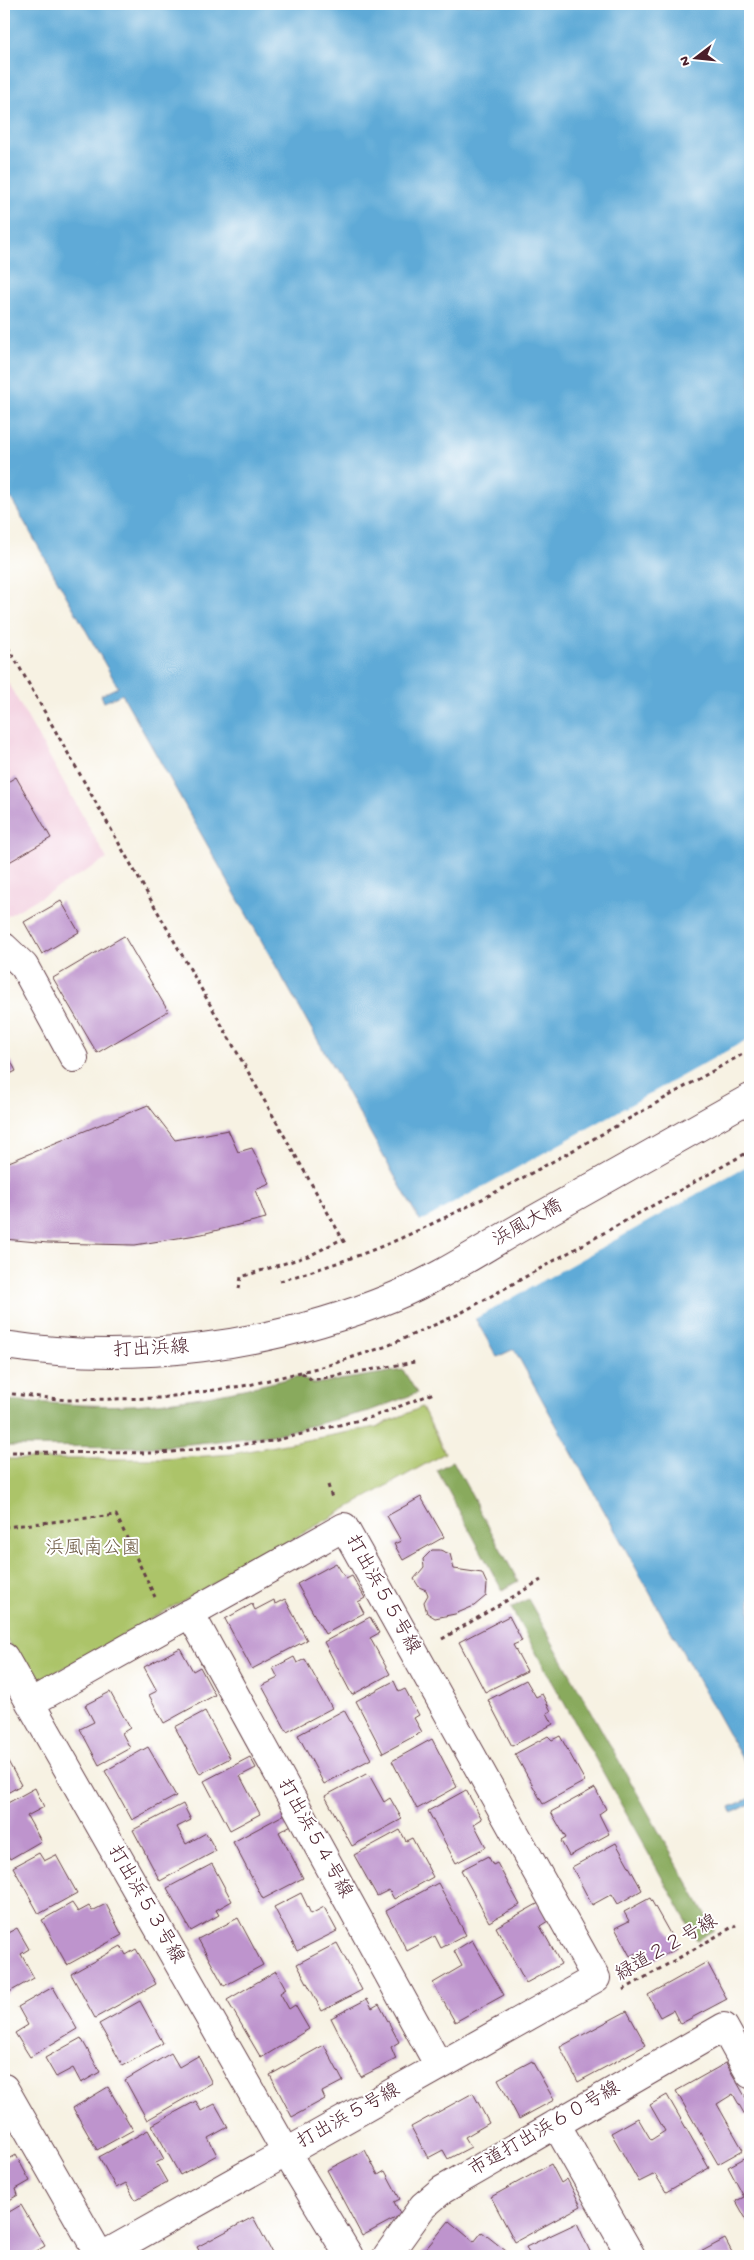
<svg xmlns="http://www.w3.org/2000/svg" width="754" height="2260" font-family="'Gochi Hand','Klee One',sans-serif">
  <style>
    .built { fill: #f3cfdf }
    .green { fill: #acc469; stroke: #7b724a }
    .forest { fill: #89aa5d; stroke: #6a6444 }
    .water { fill: #5eaad7; stroke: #546481 }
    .pier { fill: #f7f2e3 }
    .building { fill: #be94cd }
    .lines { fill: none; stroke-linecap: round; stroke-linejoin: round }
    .minor-casing { stroke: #643f47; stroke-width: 30 }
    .path { stroke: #643f47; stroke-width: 3; stroke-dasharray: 4 4; stroke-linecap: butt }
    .minor { stroke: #fff; stroke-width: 28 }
    .labels { text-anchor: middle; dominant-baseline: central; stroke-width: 4; stroke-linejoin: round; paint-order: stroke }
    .street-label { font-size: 19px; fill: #4a1f2b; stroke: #fff }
    .park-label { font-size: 19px; fill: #6c5941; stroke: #fff }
  </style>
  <rect width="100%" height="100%" fill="#fff"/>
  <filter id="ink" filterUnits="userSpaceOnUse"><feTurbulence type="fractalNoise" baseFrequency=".02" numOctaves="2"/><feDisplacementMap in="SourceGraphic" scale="10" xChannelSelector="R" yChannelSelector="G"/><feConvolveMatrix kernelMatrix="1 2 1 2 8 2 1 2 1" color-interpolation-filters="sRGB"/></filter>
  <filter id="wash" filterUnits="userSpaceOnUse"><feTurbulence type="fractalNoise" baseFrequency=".0096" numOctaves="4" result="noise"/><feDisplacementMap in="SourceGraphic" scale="20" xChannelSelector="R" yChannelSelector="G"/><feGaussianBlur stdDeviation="1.12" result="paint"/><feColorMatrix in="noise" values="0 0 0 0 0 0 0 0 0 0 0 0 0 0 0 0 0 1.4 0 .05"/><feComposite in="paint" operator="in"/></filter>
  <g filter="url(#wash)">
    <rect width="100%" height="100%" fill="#f7f2e3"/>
    <path class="built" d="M 4,676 L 107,859 L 4,918 Z"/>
    <path class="green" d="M 422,1407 L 445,1453 L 34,1685 L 4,1634 L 4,1459 L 164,1459 L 232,1454 L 376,1427 Z"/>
    <path class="forest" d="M 403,1370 L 417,1393 L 369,1411 L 274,1435 L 161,1447 L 4,1446 L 4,1400 C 54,1403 106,1409 157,1403 C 205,1398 252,1388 299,1376 L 314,1384 Z
      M 453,1461 L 518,1581 L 502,1590 L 437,1470 Z
      M 528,1599 L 714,1930 L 697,1940 L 511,1608 Z"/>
    <path class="water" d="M 4,4 L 750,4 L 750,1773 L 514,1349 L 497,1357 L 122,694 L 104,702 L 101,695 L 118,687 L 4,486 Z
      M 750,1798 L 750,1804 L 732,1813 L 730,1807 Z"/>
    <path class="pier" d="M 750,1038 L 750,1164 L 473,1320 L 418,1223 Z"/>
    <g id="blocks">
      <path class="building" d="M 16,777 L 51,838 L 4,865 L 4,784 Z
        M 61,901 L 79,932 L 42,954 L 24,922 Z
        M 124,936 L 168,1011 L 97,1053 L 53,978 Z
        M 4,1048 L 16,1071 L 4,1077 Z
        M 148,1105 L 175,1140 L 228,1130 L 238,1152 L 252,1148 L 270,1184 L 255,1190 L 266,1218 L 202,1234 L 135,1245 L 48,1243 L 4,1239 L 4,1164 Z
        M 421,1497 L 444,1537 L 403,1560 L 394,1544 L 401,1541 L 387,1516 Z
        M 432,1550 L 440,1550 L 450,1554 L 454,1569 L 482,1573 L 487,1584 L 486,1596 L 474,1606 L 455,1614 L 435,1618 L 427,1613 L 424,1602 L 428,1595 L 426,1590 L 419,1587 L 414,1579 L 424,1567 L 423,1559 Z
        M 336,1563 L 346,1579 L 352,1576 L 365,1598 L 358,1602 L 364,1613 L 325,1634 L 297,1584 Z
        M 285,1599 L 307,1640 L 252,1669 L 225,1619 L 252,1604 L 255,1610 L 274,1600 L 275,1604 Z
        M 509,1616 L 522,1641 L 513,1645 L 527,1671 L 485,1692 L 459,1642 Z
        M 370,1617 L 379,1633 L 370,1638 L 390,1674 L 352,1695 L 324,1642 Z
        M 180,1648 L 193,1671 L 200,1667 L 215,1695 L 164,1723 L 149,1695 L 157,1691 L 144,1667 Z
        M 294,1657 L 297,1663 L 305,1659 L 332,1708 L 287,1732 L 262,1686 L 278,1678 L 273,1668 Z
        M 526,1680 L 536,1697 L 542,1694 L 551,1711 L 547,1713 L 553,1724 L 512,1746 L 488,1700 Z
        M 394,1681 L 399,1692 L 405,1689 L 419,1715 L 414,1718 L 422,1732 L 383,1753 L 356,1701 Z
        M 110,1692 L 130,1728 L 122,1733 L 130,1748 L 99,1765 L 80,1729 L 94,1722 L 85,1705 Z
        M 344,1710 L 371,1759 L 324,1784 L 298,1735 Z
        M 205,1711 L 230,1758 L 200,1774 L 175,1727 Z
        M 548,1736 L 552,1740 L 560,1736 L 585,1781 L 543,1804 L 515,1754 Z
        M 432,1739 L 457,1787 L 417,1809 L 392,1761 Z
        M 148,1747 L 176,1796 L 132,1820 L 105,1771 Z
        M 4,1754 L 21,1785 L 4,1795 Z
        M 250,1757 L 256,1768 L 240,1776 L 260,1814 L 230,1830 L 204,1781 Z
        M 368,1773 L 384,1802 L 390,1798 L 402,1819 L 352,1846 L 325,1796 Z
        M 35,1788 L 44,1807 L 27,1816 L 41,1841 L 10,1859 L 4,1848 L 4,1805 Z
        M 595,1788 L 606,1809 L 599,1814 L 609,1834 L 569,1856 L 561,1841 L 566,1838 L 551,1812 Z
        M 466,1790 L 482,1819 L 474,1824 L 486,1847 L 456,1863 L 428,1811 Z
        M 183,1804 L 191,1820 L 177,1827 L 186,1844 L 206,1833 L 216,1851 L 160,1881 L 133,1830 Z
        M 287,1813 L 293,1824 L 279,1832 L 303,1878 L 263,1899 L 233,1842 Z
        M 400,1830 L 406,1841 L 412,1838 L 433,1877 L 394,1899 L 389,1890 L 377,1896 L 354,1855 Z
        M 616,1843 L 642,1890 L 618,1904 L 612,1894 L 592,1905 L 572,1867 Z
        M 39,1853 L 44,1861 L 56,1855 L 77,1893 L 39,1914 L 13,1867 Z
        M 488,1856 L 493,1865 L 497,1863 L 520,1905 L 489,1922 L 461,1870 Z
        M 212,1864 L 232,1901 L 216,1910 L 219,1915 L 191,1931 L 167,1888 Z
        M 438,1883 L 466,1935 L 441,1948 L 435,1936 L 407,1951 L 386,1911 Z
        M 301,1893 L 311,1914 L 324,1907 L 337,1931 L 297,1951 L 274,1907 Z
        M 650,1898 L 678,1948 L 643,1966 L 636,1953 L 630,1956 L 615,1928 L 629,1921 L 624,1912 Z
        M 72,1903 L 78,1912 L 89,1906 L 92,1911 L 106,1904 L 122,1935 L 67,1965 L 42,1920 Z
        M 539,1903 L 548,1921 L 540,1926 L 561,1964 L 526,1983 L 496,1927 Z
        M 238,1918 L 263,1965 L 224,1986 L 198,1939 Z
        M 17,1928 L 29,1949 L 21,1954 L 34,1978 L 6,1994 L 4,1991 L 4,1935 Z
        M 472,1940 L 504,1995 L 455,2022 L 433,1983 L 462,1966 L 454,1951 Z
        M 337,1943 L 362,1990 L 322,2011 L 297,1964 Z
        M 121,1946 L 126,1955 L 136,1949 L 156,1984 L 95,2018 L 71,1974 Z
        M 707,1962 L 727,1999 L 680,2024 L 673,2010 L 660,2017 L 648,1995 Z
        M 276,1971 L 286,1989 L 280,1993 L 289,2009 L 295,2005 L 309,2029 L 261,2058 L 227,2000 Z
        M 53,1987 L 77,2029 L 30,2057 L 15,2033 L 28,2025 L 18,2007 Z
        M 367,1999 L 372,2008 L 379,2004 L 399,2042 L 391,2047 L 396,2059 L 361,2077 L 331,2018 Z
        M 140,2001 L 163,2043 L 123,2066 L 99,2024 Z
        M 627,2011 L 646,2045 L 578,2082 L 560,2047 Z
        M 81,2038 L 100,2072 L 81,2083 L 73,2068 L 56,2077 L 45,2058 Z
        M 324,2045 L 343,2081 L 322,2092 L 325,2099 L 292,2117 L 270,2075 Z
        M 171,2053 L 179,2067 L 198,2056 L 212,2083 L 147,2120 L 125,2080 Z
        M 532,2061 L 554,2100 L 519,2119 L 498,2079 Z
        M 726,2063 L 750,2105 L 750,2112 L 745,2115 L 733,2094 L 717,2104 L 743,2150 L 718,2164 L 676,2091 Z
        M 108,2087 L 133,2130 L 97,2150 L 73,2108 Z
        M 473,2093 L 489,2123 L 465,2137 L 471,2147 L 448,2159 L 443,2150 L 428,2158 L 411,2127 Z
        M 667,2095 L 709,2168 L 666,2192 L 655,2174 L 639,2182 L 611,2133 L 638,2118 L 651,2140 L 665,2131 L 650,2105 Z
        M 196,2101 L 201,2111 L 215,2104 L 228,2127 L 208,2138 L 217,2155 L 180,2175 L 152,2125 Z
        M 148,2130 L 164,2159 L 156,2163 L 167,2182 L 135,2200 L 126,2183 L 116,2188 L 99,2157 Z
        M 365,2150 L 378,2175 L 385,2171 L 400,2199 L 394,2202 L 401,2215 L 362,2236 L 327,2170 Z
        M 16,2155 L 30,2181 L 16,2189 L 18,2195 L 4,2203 L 4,2162 Z
        M 750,2155 L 750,2226 L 736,2201 L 744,2197 L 728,2167 Z
        M 551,2164 L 561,2183 L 567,2179 L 581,2206 L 515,2242 L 491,2197 Z
        M 21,2205 L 45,2246 L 28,2256 L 4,2256 L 4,2215 Z
        M 253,2217 L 274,2256 L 202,2256 L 197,2247 Z
        M 449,2221 L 474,2242 L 482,2232 L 506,2251 L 501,2256 L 420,2256 Z
        M 577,2223 L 592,2256 L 530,2256 L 526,2247 Z
        M 725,2239 L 734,2256 L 693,2256 Z"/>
    </g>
  </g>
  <g filter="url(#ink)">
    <use href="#blocks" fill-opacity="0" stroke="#643f47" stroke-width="1"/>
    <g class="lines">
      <g class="minor-casing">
        <path id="minor" d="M 4,947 L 24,966 L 74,1058
          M 4,1345 C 134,1365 271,1347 393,1297 C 437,1279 479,1251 521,1227 C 597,1184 674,1141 750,1098
          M 190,1613 L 439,2066
          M 4,1657 L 286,2152 L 349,2256
          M 30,1703 L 344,1527 L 596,1978 L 102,2256
          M 4,2088 L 100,2256
          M 556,2124 L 631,2256
          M 387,2256 L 423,2206 L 442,2190 L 724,2027 L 750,2074"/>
      </g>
      <path class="path" d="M 4,640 L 346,1245
        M 280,1281 C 323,1268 367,1254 408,1235 C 526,1181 637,1113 750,1050
        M 239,1289 L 241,1277 L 311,1255 L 342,1239
        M 302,1373 L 312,1380 L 415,1362
        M 4,1393 L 67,1400 L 160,1398 L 249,1385 L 329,1365 L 387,1346 L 459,1314 L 750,1151
        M 4,1452 L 162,1453 L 273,1441 L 372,1417 L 434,1393
        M 328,1485 L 332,1498
        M 4,1527 L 116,1515 L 155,1597
        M 442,1639 L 541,1580
        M 623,1990 L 736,1925"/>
      <use href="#minor" class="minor"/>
    </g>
  </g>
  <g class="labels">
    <g class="street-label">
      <text transform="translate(528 1224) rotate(-29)">浜風大橋</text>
      <text transform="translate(151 1350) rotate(-3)">打出浜線</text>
      <text transform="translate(382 1595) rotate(61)">打出浜５５号線</text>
      <text transform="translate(314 1839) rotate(61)">打出浜５４号線</text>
      <text transform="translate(145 1905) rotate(60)">打出浜５３号線</text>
      <text transform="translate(667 1949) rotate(-30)">緑道２２号線</text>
      <text transform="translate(349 2117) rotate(-29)">打出浜５号線</text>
      <text transform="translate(545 2130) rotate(-30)">市道打出浜６０号線</text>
    </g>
    <g class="park-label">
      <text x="93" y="1549">浜風南公園</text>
    </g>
  </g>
  <rect width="754" height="2260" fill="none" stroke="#fff" stroke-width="20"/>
  <g transform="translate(696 58) rotate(254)" stroke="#ffffff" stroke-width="4" paint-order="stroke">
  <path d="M0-4L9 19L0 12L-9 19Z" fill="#4a1f2b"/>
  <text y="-8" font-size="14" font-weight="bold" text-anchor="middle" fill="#4a1f2b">N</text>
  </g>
</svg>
